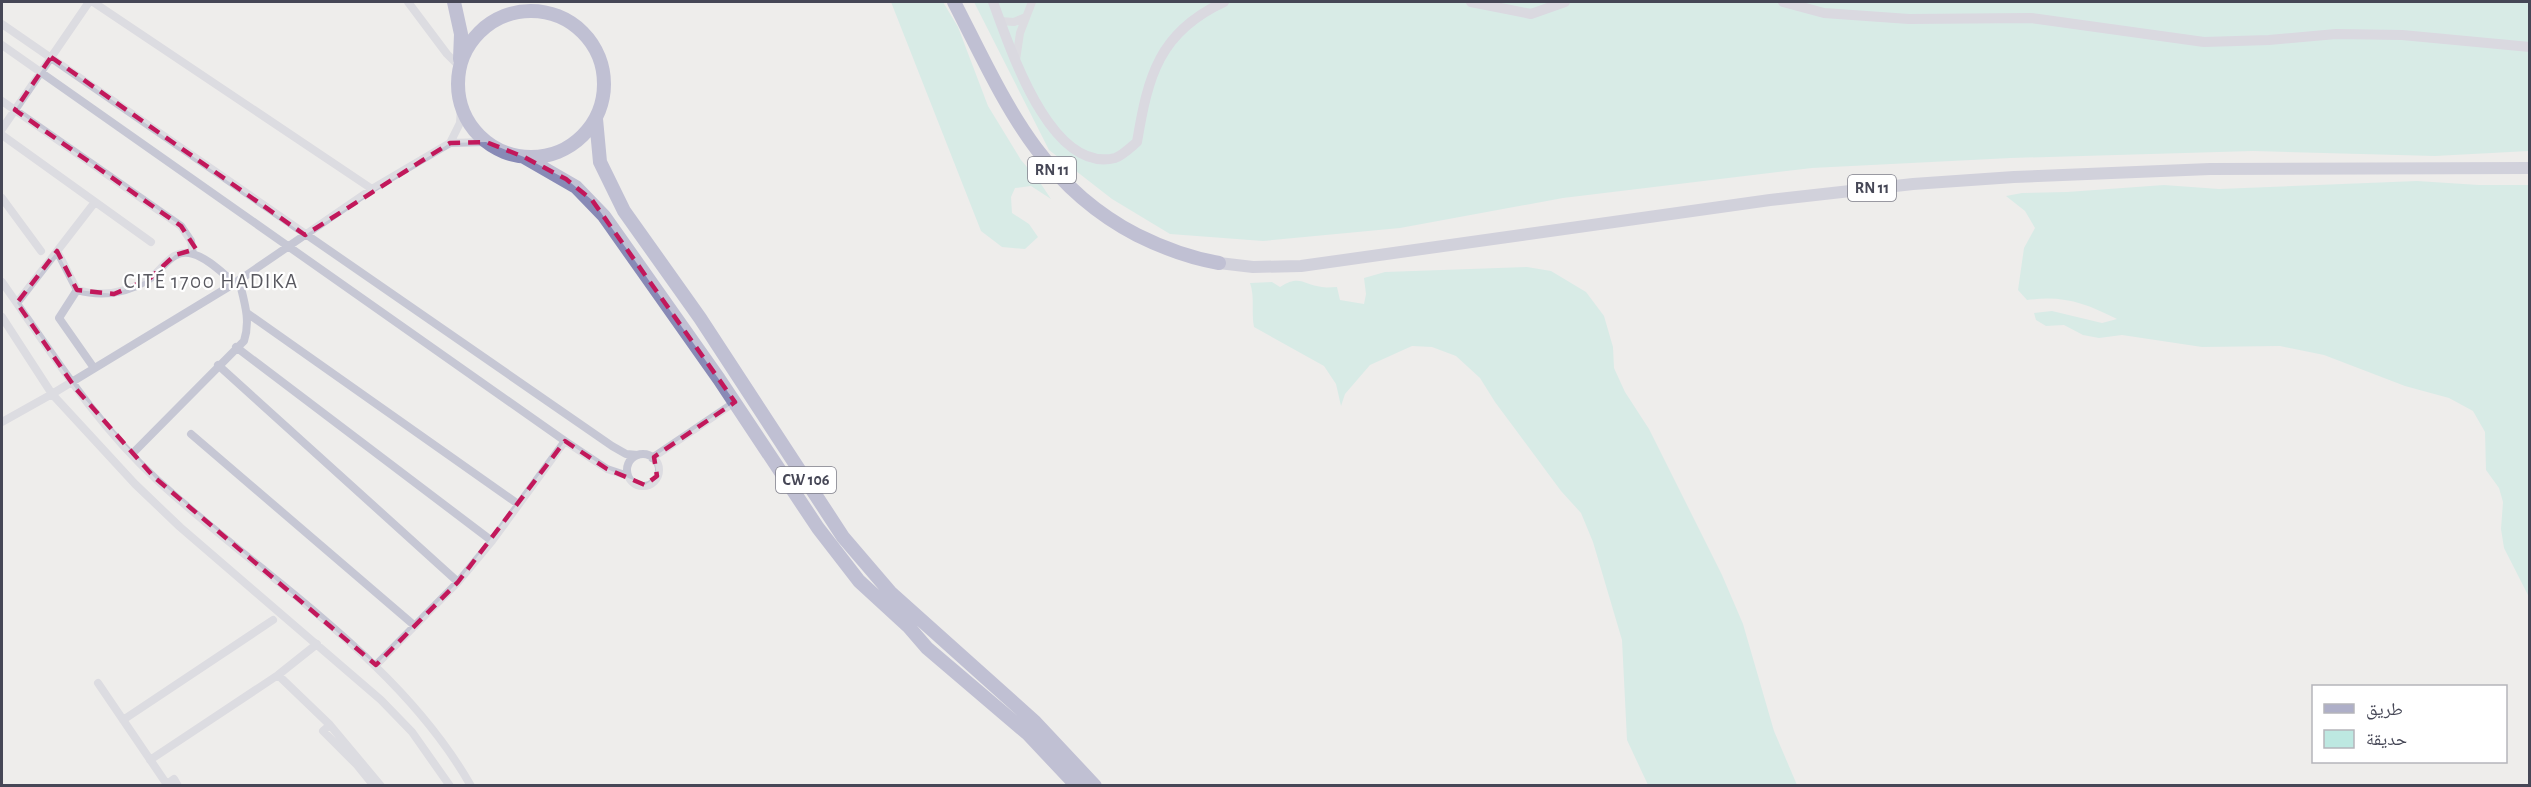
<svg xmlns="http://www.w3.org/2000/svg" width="2531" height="787" font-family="'Alegreya Sans','Noto Naskh Arabic',sans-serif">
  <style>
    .green { fill: #bde8e1 }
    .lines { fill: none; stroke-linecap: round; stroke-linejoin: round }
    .street { stroke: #c6c7d4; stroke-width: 8 }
    .secondary { stroke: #c0c0d3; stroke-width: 10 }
    .primary { stroke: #aeafc8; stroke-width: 12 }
    .highway { stroke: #888ab6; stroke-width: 14 }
    .marked { fill: none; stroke: #c2185b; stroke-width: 4.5; stroke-dasharray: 12 8; stroke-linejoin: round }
    .labels { text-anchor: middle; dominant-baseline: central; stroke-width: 4.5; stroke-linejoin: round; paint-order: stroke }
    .shield { fill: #fff; stroke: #7e7e89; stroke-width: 1.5 }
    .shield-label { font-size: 16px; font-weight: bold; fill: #464756 }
    .quarter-label { font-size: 21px; letter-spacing: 1.5px; fill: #595960; stroke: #fff }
  </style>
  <rect width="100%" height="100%" fill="#eeedeb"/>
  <path class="green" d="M 891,2 L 943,2 L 958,27 L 988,106 L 1021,160 L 1039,181 L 1051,199 L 1031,186 L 1015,188 L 1011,197 L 1012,213 L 1029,224 L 1038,237 L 1025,249 L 1002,247 L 981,231 Z
    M 974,2 L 2529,2 L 2529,151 L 2435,156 L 2253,151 L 2011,158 L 1812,168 L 1563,198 L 1400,228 L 1263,241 L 1170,234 L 1112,199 L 1049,150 Z
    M 2417,181 L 2479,185 L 2529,185 L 2529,597 L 2504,548 L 2501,529 L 2503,502 L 2499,488 L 2486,470 L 2485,432 L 2473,411 L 2449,398 L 2405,386 L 2324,355 L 2280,346 L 2202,347 L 2122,335 L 2099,338 L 2083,335 L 2064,325 L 2046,326 L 2036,320 L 2034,313 L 2052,311 L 2102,323 L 2117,319 C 2085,303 2063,295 2027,300 L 2018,290 L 2024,248 L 2035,228 L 2025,211 L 2006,196 L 2022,193 L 2067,192 L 2164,185 L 2219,189 Z
    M 1527,267 L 1551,271 L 1586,292 L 1604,316 L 1613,347 L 1614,368 L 1625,392 L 1649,429 L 1722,575 L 1743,624 L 1774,731 L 1797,785 L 1648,785 L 1627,740 L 1622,640 L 1593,542 L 1581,513 L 1561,491 L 1495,402 L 1480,378 L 1456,356 L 1432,347 L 1412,346 L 1370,365 L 1345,394 L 1341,406 L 1336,384 L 1324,366 L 1254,327 C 1251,312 1255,297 1250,283 L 1272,282 L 1280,287 C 1300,274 1304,285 1322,287 C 1326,288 1332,287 1337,287 L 1340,300 L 1364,304 L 1366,294 L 1364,278 L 1385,272 Z"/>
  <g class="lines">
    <path class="street" d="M 93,2 L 372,189
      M 408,2 L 447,54 L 460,67
      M 1000,21 L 1014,22 L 1026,17
      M 2,24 L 612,446 L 626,454 L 638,455
      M 2,45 L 565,441 L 607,469 L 628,476
      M 1016,60 L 1020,33 L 1032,2
      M 2,101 L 181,226 L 191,241 L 193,254
      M 2,129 L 89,2
      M 2,135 L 151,242
      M 450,143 L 460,123 L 461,108
      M 2,198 L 41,251
      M 57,251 L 77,290 C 101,297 126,293 148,280 C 163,270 172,247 193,254 C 209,259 222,273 235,283
      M 2,282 C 50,350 94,422 156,479 C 262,577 399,659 471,786
      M 77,290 L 59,318 L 94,368
      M 17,303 L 95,202
      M 247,313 L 518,504
      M 2,317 L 52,394 L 135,484 L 180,527 L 381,700 L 412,732 L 450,786
      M 236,347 L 492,541
      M 218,365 L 458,582
      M 2,422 L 52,394 L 235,283 L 372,189 L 450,143 L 486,142
      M 191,434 L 415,626
      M 132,454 L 244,341 C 251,320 244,301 239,280
      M627 470a16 16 0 1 1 32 0a16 16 0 1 1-32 0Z
      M 652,458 L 735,402
      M 376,665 L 458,582 L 492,541 L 565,441
      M 278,675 L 330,725 L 381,786
      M 98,683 L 168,786
      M 123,720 L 273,620
      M 330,725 L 323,731 L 357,765 L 374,786
      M 150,760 L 278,675 L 317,644
      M 167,784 L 174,779 L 178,786"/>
    <path class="secondary" d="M 993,2 C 1010,47 1050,174 1115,158 C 1122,156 1131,147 1137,142 C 1148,76 1159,32 1224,2
      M 1471,2 L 1531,14 L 1565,2
      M 1783,2 L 1824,13 L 1909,19 L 2031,18 L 2204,42 L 2269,40 L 2336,34 L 2402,35 L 2530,47"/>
    <path class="primary" d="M 1219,263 L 1253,267 L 1301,266 L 1770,200 L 1913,184 L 2014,177 L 2210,169 L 2530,168"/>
    <path class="highway" d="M 454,2 L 461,34 L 460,59
      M 954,2 C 1003,97 1037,183 1137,235 C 1163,248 1190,258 1219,263
      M458 84a73 73 0 1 1 146 0a73 73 0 1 1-146 0Z
      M 596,119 L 600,162 L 624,211 L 700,318 L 843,537 L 891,593 L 1035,722 L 1095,786
      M 524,157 L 576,187 L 604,216 L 719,379 L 818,528 L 859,581 L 908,626 L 927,648 L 1028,734 L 1077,786"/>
  </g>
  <path d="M0 0H2531V787H0ZM 51,57 L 305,235 L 450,143 L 486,142 L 524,157 L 566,179 L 592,200 L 735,402 L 654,457 L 657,476 L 645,485 L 607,469 L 565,441 L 458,582 L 376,665 L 154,477 L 76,389 L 17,303 L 57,251 L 77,290 L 114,294 L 149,279 L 175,255 L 196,249 L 181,226 L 15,110 Z" fill="#eeedeb" fill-opacity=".55" fill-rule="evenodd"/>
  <path class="marked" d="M 51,57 L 305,235 L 450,143 L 486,142 L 524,157 L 566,179 L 592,200 L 735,402 L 654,457 L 657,476 L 645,485 L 607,469 L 565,441 L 458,582 L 376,665 L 154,477 L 76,389 L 17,303 L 57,251 L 77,290 L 114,294 L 149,279 L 175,255 L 196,249 L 181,226 L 15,110 Z"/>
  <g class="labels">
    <g class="shield">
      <rect x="1028" y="157" width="48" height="26" rx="4.5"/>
      <rect x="1848" y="175" width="48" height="26" rx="4.5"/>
      <rect x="776" y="467" width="60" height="26" rx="4.5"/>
    </g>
    <g class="shield-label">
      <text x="1052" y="170">RN 11</text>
      <text x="1872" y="188">RN 11</text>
      <text x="806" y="480">CW 106</text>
    </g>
    <g class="quarter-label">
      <text x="211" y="281">CITÉ 1700 HADIKA</text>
    </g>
  </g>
  <rect width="2531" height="787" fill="none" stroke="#464756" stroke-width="6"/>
  <rect x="2312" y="685" width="195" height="78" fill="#ffffff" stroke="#b5b5bb" stroke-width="1.5"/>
  <rect x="2324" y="704" width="30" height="9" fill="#aeafc8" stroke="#b5b5bb" stroke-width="1.5"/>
  <text x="2366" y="715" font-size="18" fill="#464756">طريق</text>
  <rect x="2324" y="730" width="30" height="18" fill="#bde8e1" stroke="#b5b5bb" stroke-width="1.5"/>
  <text x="2366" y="745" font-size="18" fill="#464756">حديقة</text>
</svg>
